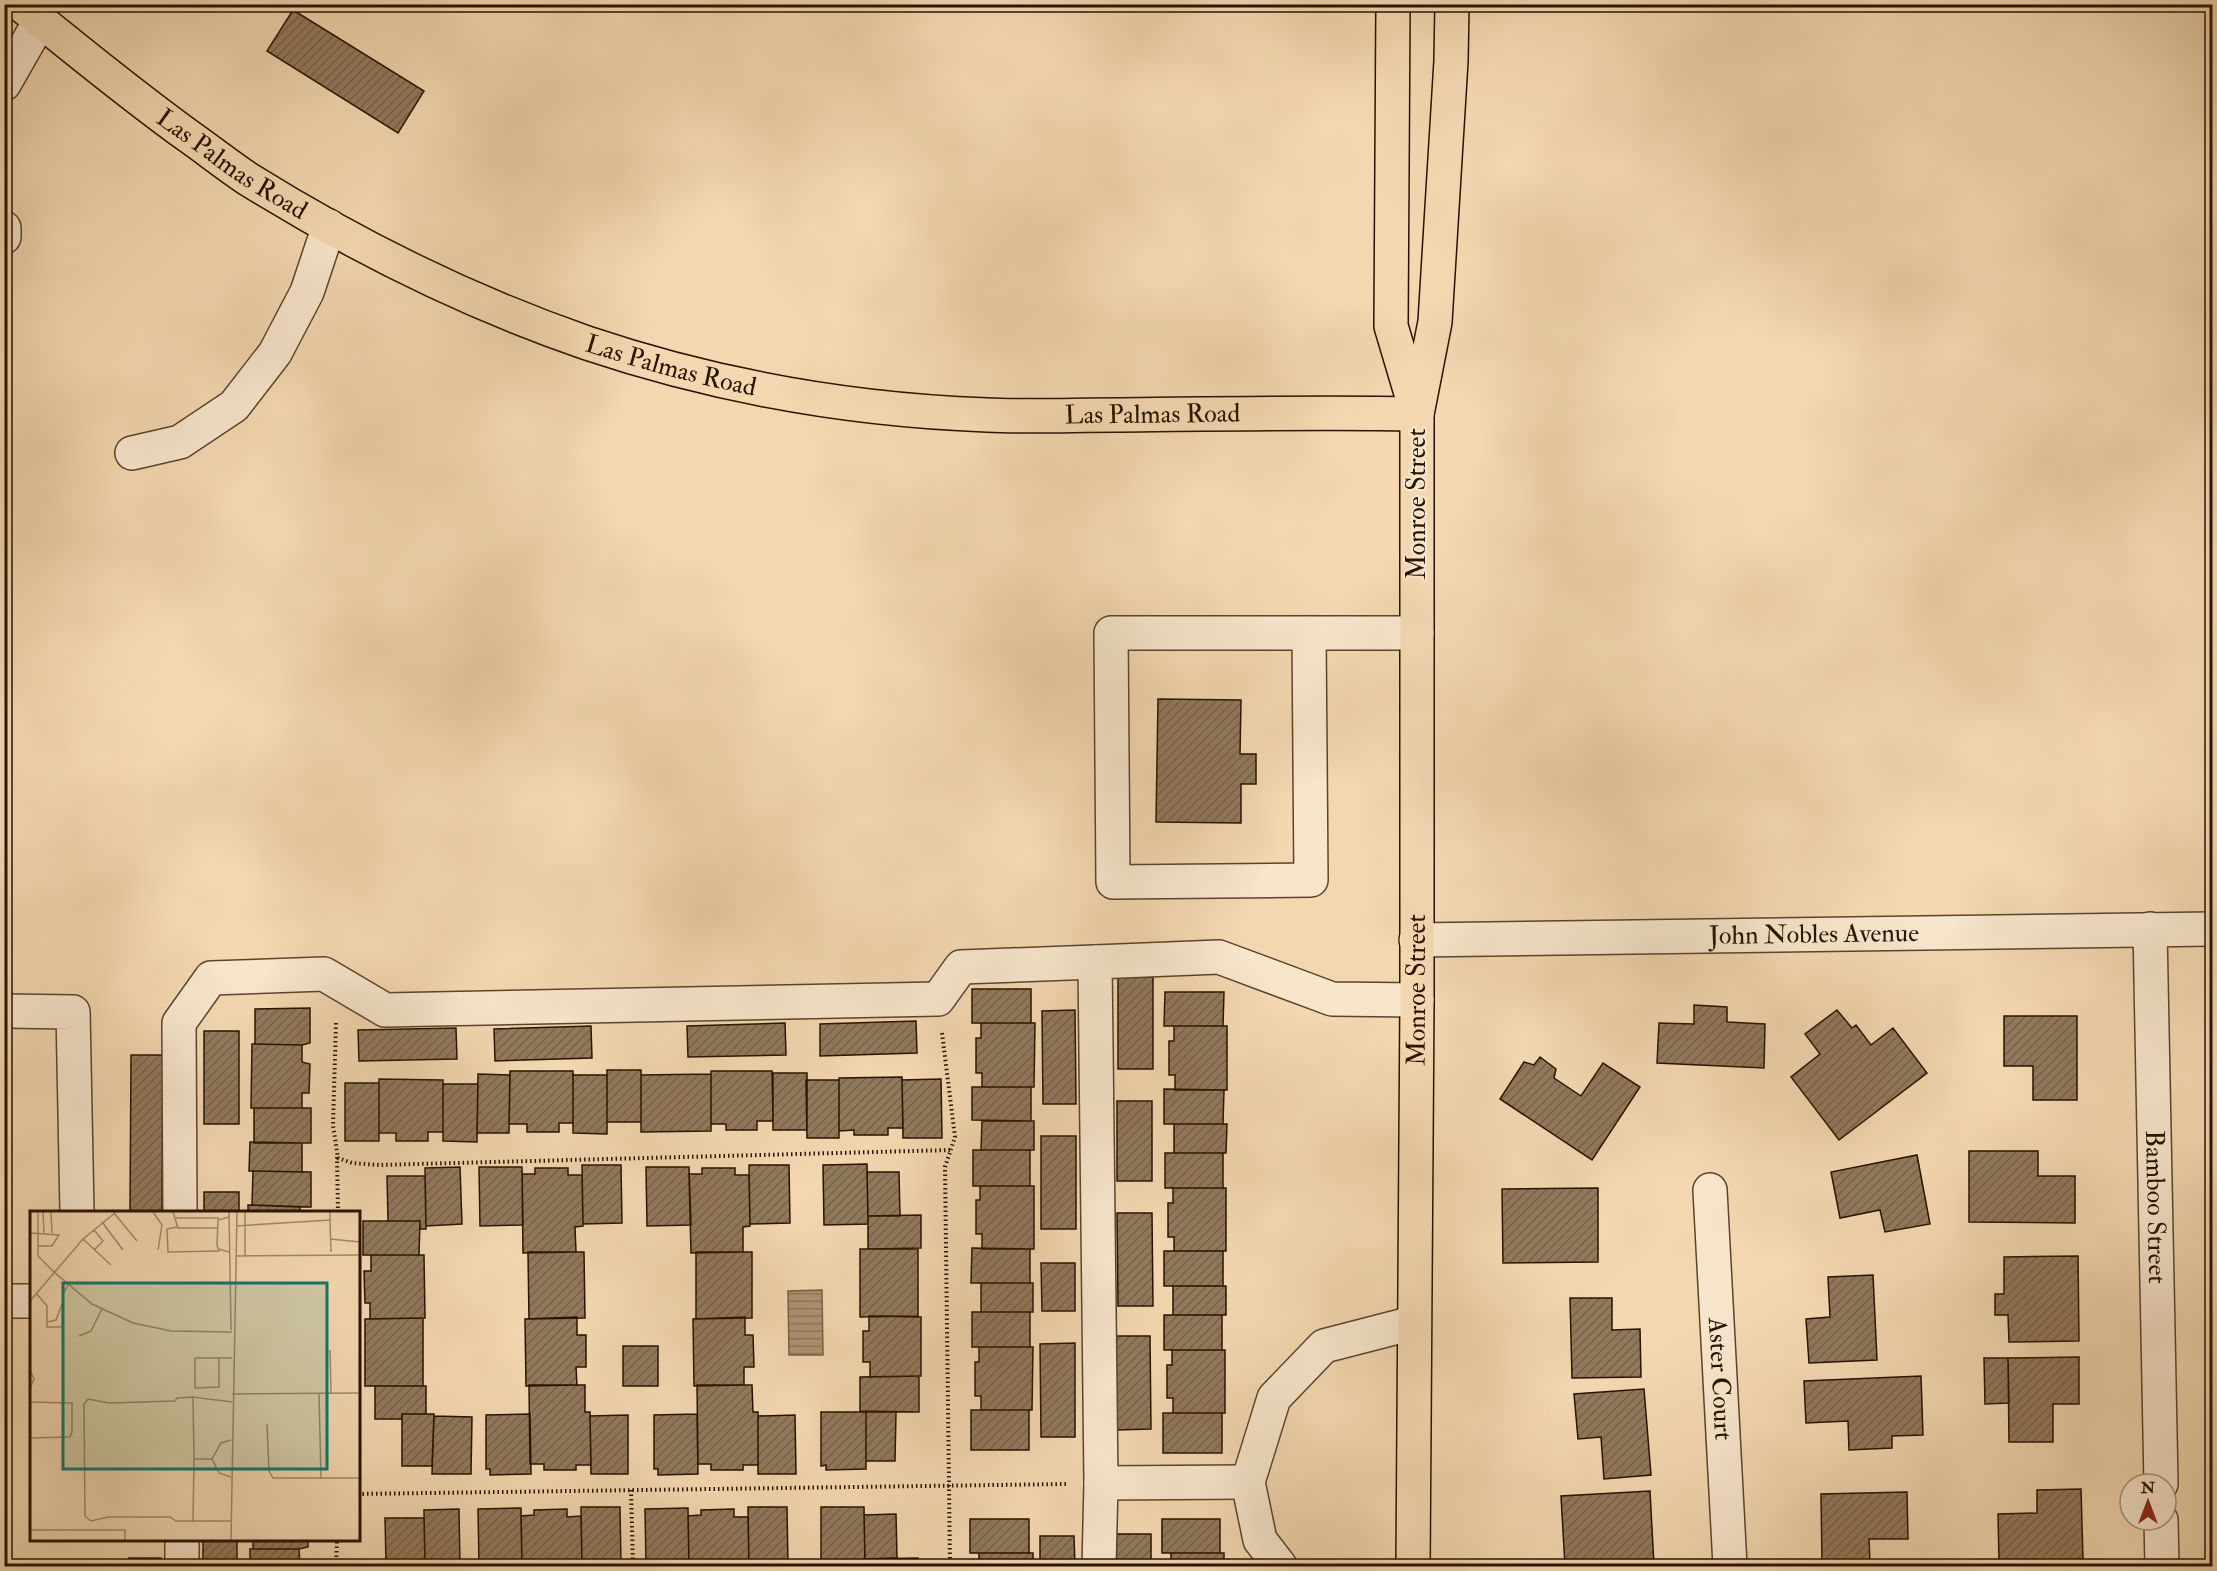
<svg xmlns="http://www.w3.org/2000/svg" width="2217" height="1571" font-family="'IM FELL Double Pica',serif">
  <style>
    .water { fill: url(#water-rules); stroke: #786046; stroke-width: 1.5 }
    .building { fill: url(#building-hatch); stroke: #281301; stroke-width: 1.5 }
    .lines { fill: none; stroke-linecap: round; stroke-linejoin: round }
    .minor-casing { stroke: #5a442d; stroke-width: 36 }
    .major-casing { stroke: #281301; stroke-width: 36 }
    .path { stroke: #281301; stroke-width: 4; stroke-dasharray: 1.5 3; stroke-linecap: butt }
    .minor { stroke: #f7e5cc; stroke-width: 33 }
    .major { stroke: #f2d7b0; stroke-width: 33 }
    .labels { text-anchor: middle; dominant-baseline: central; stroke-width: 4.5; stroke-linejoin: round; paint-order: stroke }
    .street-label { font-size: 26px; fill: #281301; stroke: #f7e5cc }
    .inset-road { fill: none; stroke: #a1896a; stroke-width: 1.5 }
    .view { fill: #0f766e; fill-opacity: 0.15; stroke: #0f766e; stroke-width: 3 }
    .inset-edge { fill: none; stroke: #281301; stroke-width: 3 }
  </style>
  <defs>
    <pattern id="water-rules" width="6" height="5" patternUnits="userSpaceOnUse" patternTransform="scale(1.5)"><rect width="6" height="5" fill="#ad9474"/><path d="M0 2.5h6" fill="none" stroke="#8d785d"/></pattern>
    <pattern id="building-hatch" width="6" height="6" patternUnits="userSpaceOnUse" patternTransform="scale(1.5)"><rect width="6" height="6" fill="#91795c"/><path d="M-1 1l2-2M0 6l6-6M5 7l2-2" fill="none" stroke="#76624a"/></pattern>
  </defs>
  <rect width="100%" height="100%" fill="#f2d7b0"/>
  <filter id="stains"><feTurbulence type="fractalNoise" baseFrequency=".00333" numOctaves="4"/><feColorMatrix values="0 0 0 0 .2 0 0 0 0 .09 0 0 0 0 .02 0 0 0 .5 -.17"/></filter>
  <radialGradient id="worn" r=".72"><stop offset=".6" stop-color="#630" stop-opacity="0"/><stop offset="1" stop-color="#630" stop-opacity=".3"/></radialGradient>
  <path class="water" d="M 822,1290 L 823,1355 L 789,1355 L 788,1291 Z"/>
  <path class="building" d="M 293,10 L 424,91 L 398,133 L 267,51 Z
    M 1158,699 L 1241,700 L 1240,754 L 1256,754 L 1256,784 L 1241,784 L 1241,823 L 1156,822 Z
    M 1118,977 L 1153,977 L 1153,1069 L 1118,1069 Z
    M 972,989 L 1031,989 L 1031,1023 L 972,1023 Z
    M 1165,992 L 1224,992 L 1223,1026 L 1164,1026 Z
    M 1694,1005 L 1727,1007 L 1727,1022 L 1765,1024 L 1764,1068 L 1657,1063 L 1659,1023 L 1694,1024 Z
    M 310,1008 L 310,1043 L 302,1045 L 255,1044 L 255,1009 Z
    M 1075,1010 L 1076,1104 L 1043,1104 L 1042,1011 Z
    M 1837,1010 L 1852,1028 L 1856,1025 L 1871,1045 L 1893,1028 L 1927,1073 L 1839,1140 L 1791,1077 L 1820,1054 L 1805,1034 Z
    M 2004,1016 L 2077,1016 L 2077,1100 L 2033,1100 L 2033,1066 L 2004,1066 Z
    M 916,1021 L 917,1053 L 820,1056 L 820,1024 Z
    M 785,1023 L 786,1055 L 688,1057 L 687,1026 Z
    M 981,1023 L 1035,1023 L 1034,1087 L 982,1087 L 982,1073 L 976,1073 L 976,1038 L 981,1038 Z
    M 591,1026 L 592,1058 L 495,1061 L 494,1029 Z
    M 1174,1026 L 1227,1026 L 1227,1090 L 1175,1090 L 1175,1075 L 1169,1075 L 1169,1041 L 1174,1041 Z
    M 456,1028 L 457,1059 L 359,1061 L 358,1030 Z
    M 204,1031 L 239,1031 L 239,1124 L 204,1124 Z
    M 252,1044 L 302,1045 L 302,1062 L 310,1064 L 309,1093 L 302,1093 L 302,1108 L 251,1108 Z
    M 131,1055 L 163,1055 L 162,1212 L 130,1212 Z
    M 1540,1057 L 1556,1069 L 1554,1078 L 1581,1096 L 1603,1063 L 1640,1087 L 1592,1160 L 1500,1099 L 1524,1062 L 1534,1065 Z
    M 607,1070 L 641,1070 L 641,1122 L 607,1122 Z
    M 510,1071 L 573,1071 L 573,1123 L 559,1123 L 559,1132 L 527,1132 L 527,1124 L 509,1124 Z
    M 711,1071 L 772,1071 L 773,1121 L 757,1121 L 757,1130 L 726,1130 L 726,1124 L 711,1124 Z
    M 773,1073 L 807,1073 L 807,1130 L 773,1130 Z
    M 478,1074 L 510,1075 L 509,1133 L 477,1133 Z
    M 711,1074 L 711,1131 L 641,1132 L 641,1075 Z
    M 573,1075 L 607,1075 L 607,1134 L 573,1133 Z
    M 902,1077 L 903,1128 L 888,1128 L 888,1135 L 854,1135 L 854,1130 L 839,1131 L 839,1078 Z
    M 379,1079 L 443,1080 L 443,1132 L 428,1132 L 428,1141 L 396,1141 L 396,1133 L 379,1133 Z
    M 941,1079 L 942,1138 L 903,1138 L 902,1080 Z
    M 806,1080 L 839,1080 L 839,1138 L 807,1138 Z
    M 345,1083 L 379,1083 L 379,1141 L 345,1141 Z
    M 443,1084 L 478,1084 L 477,1142 L 443,1141 Z
    M 972,1087 L 1031,1087 L 1031,1121 L 972,1120 Z
    M 1164,1089 L 1224,1090 L 1223,1124 L 1164,1124 Z
    M 1117,1101 L 1152,1101 L 1152,1181 L 1117,1181 Z
    M 254,1108 L 311,1108 L 311,1143 L 254,1143 Z
    M 982,1121 L 1034,1121 L 1034,1150 L 981,1150 Z
    M 1174,1124 L 1227,1124 L 1226,1153 L 1174,1153 Z
    M 1041,1136 L 1076,1136 L 1076,1229 L 1041,1229 Z
    M 250,1142 L 302,1143 L 302,1172 L 249,1171 Z
    M 973,1150 L 1030,1150 L 1030,1186 L 973,1186 Z
    M 1969,1151 L 2038,1151 L 2038,1176 L 2075,1176 L 2075,1223 L 1969,1222 Z
    M 1165,1153 L 1223,1153 L 1223,1188 L 1165,1188 Z
    M 1917,1155 L 1930,1224 L 1885,1232 L 1880,1210 L 1840,1218 L 1831,1172 Z
    M 867,1164 L 868,1224 L 824,1225 L 823,1165 Z
    M 582,1165 L 621,1165 L 622,1223 L 583,1224 Z
    M 749,1165 L 789,1165 L 790,1223 L 750,1224 Z
    M 460,1167 L 462,1224 L 426,1226 L 425,1168 Z
    M 479,1167 L 522,1167 L 523,1225 L 480,1226 Z
    M 646,1167 L 689,1167 L 691,1225 L 647,1226 Z
    M 535,1168 L 568,1168 L 568,1175 L 582,1175 L 583,1226 L 575,1227 L 576,1252 L 523,1253 L 522,1174 L 535,1174 Z
    M 702,1168 L 735,1168 L 735,1175 L 749,1175 L 750,1226 L 743,1227 L 743,1252 L 691,1253 L 689,1174 L 702,1174 Z
    M 253,1171 L 311,1172 L 311,1207 L 252,1205 Z
    M 867,1172 L 899,1172 L 900,1216 L 868,1216 Z
    M 387,1176 L 425,1176 L 426,1229 L 420,1229 L 420,1221 L 388,1221 Z
    M 980,1186 L 1034,1186 L 1034,1249 L 982,1249 L 982,1234 L 976,1234 L 976,1200 L 980,1200 Z
    M 1173,1188 L 1226,1188 L 1226,1251 L 1174,1251 L 1174,1237 L 1168,1237 L 1168,1203 L 1173,1203 Z
    M 1598,1188 L 1598,1262 L 1503,1263 L 1502,1189 Z
    M 204,1192 L 239,1192 L 239,1212 L 204,1212 Z
    M 248,1205 L 300,1207 L 300,1212 L 248,1212 Z
    M 1117,1213 L 1152,1213 L 1153,1306 L 1118,1306 Z
    M 921,1215 L 921,1248 L 868,1249 L 868,1216 Z
    M 363,1221 L 420,1221 L 419,1255 L 363,1255 Z
    M 972,1248 L 1030,1249 L 1030,1283 L 971,1283 Z
    M 860,1249 L 918,1249 L 918,1316 L 860,1317 Z
    M 1164,1251 L 1223,1251 L 1223,1286 L 1164,1286 Z
    M 528,1252 L 584,1252 L 585,1318 L 529,1319 Z
    M 696,1252 L 752,1252 L 752,1318 L 696,1319 Z
    M 371,1255 L 424,1255 L 425,1318 L 370,1319 L 370,1303 L 365,1303 L 364,1271 L 371,1271 Z
    M 2078,1256 L 2079,1341 L 2009,1342 L 2008,1315 L 1995,1315 L 1995,1294 L 2004,1294 L 2004,1257 Z
    M 1041,1263 L 1075,1263 L 1075,1311 L 1042,1311 Z
    M 1873,1275 L 1877,1360 L 1809,1363 L 1806,1319 L 1830,1317 L 1828,1277 Z
    M 981,1283 L 1033,1283 L 1033,1312 L 981,1312 Z
    M 1173,1286 L 1226,1286 L 1226,1315 L 1173,1315 Z
    M 1570,1298 L 1612,1298 L 1612,1330 L 1640,1329 L 1641,1377 L 1572,1378 Z
    M 972,1312 L 1030,1312 L 1030,1347 L 972,1347 Z
    M 1164,1315 L 1222,1315 L 1222,1350 L 1164,1350 Z
    M 869,1316 L 921,1317 L 921,1376 L 870,1377 L 870,1362 L 863,1362 L 863,1331 L 869,1331 Z
    M 577,1317 L 577,1335 L 586,1335 L 586,1367 L 576,1367 L 577,1385 L 526,1386 L 525,1319 Z
    M 745,1317 L 745,1335 L 753,1335 L 754,1367 L 744,1367 L 744,1385 L 694,1386 L 693,1319 Z
    M 423,1318 L 423,1386 L 365,1386 L 365,1319 Z
    M 1115,1336 L 1150,1336 L 1151,1429 L 1116,1430 Z
    M 1075,1343 L 1075,1437 L 1041,1437 L 1040,1344 Z
    M 623,1346 L 658,1346 L 658,1386 L 623,1386 Z
    M 979,1347 L 1033,1347 L 1032,1410 L 981,1410 L 981,1396 L 975,1396 L 975,1362 L 979,1362 Z
    M 1172,1350 L 1225,1350 L 1225,1413 L 1173,1413 L 1173,1398 L 1167,1398 L 1167,1365 L 1172,1365 Z
    M 2079,1357 L 2079,1404 L 2053,1404 L 2053,1442 L 2009,1442 L 2008,1358 Z
    M 1984,1358 L 2008,1358 L 2009,1403 L 1985,1404 Z
    M 919,1376 L 919,1412 L 860,1411 L 860,1377 Z
    M 1921,1376 L 1923,1435 L 1892,1436 L 1892,1448 L 1849,1450 L 1848,1421 L 1806,1423 L 1804,1381 Z
    M 529,1385 L 585,1385 L 585,1412 L 590,1412 L 591,1465 L 576,1465 L 576,1470 L 544,1470 L 544,1464 L 530,1464 Z
    M 697,1385 L 752,1385 L 753,1412 L 758,1412 L 758,1465 L 743,1465 L 743,1470 L 711,1470 L 711,1464 L 698,1464 Z
    M 375,1386 L 426,1386 L 426,1414 L 402,1414 L 402,1419 L 375,1419 Z
    M 1644,1389 L 1651,1475 L 1604,1479 L 1601,1437 L 1578,1439 L 1574,1394 Z
    M 971,1410 L 1029,1410 L 1029,1450 L 971,1450 Z
    M 821,1412 L 866,1412 L 866,1469 L 826,1470 L 826,1465 L 821,1466 Z
    M 866,1412 L 896,1412 L 895,1461 L 866,1461 Z
    M 1163,1413 L 1222,1413 L 1222,1453 L 1163,1453 Z
    M 402,1414 L 434,1414 L 432,1466 L 402,1466 Z
    M 530,1414 L 531,1474 L 490,1475 L 490,1469 L 486,1469 L 486,1415 Z
    M 697,1414 L 698,1474 L 658,1475 L 658,1469 L 654,1469 L 654,1415 Z
    M 628,1415 L 628,1474 L 591,1474 L 590,1416 Z
    M 795,1415 L 796,1474 L 758,1474 L 758,1416 Z
    M 434,1416 L 472,1417 L 471,1474 L 432,1474 Z
    M 2081,1489 L 2083,1559 L 1999,1561 L 1998,1514 L 2037,1513 L 2037,1490 Z
    M 1650,1491 L 1654,1566 L 1565,1566 L 1561,1496 Z
    M 1907,1492 L 1908,1539 L 1869,1539 L 1870,1563 L 1822,1564 L 1821,1494 Z
    M 581,1507 L 620,1507 L 621,1565 L 582,1566 Z
    M 748,1507 L 787,1507 L 788,1565 L 749,1566 Z
    M 821,1507 L 864,1507 L 865,1566 L 821,1566 Z
    M 521,1508 L 522,1566 L 479,1566 L 478,1509 Z
    M 688,1508 L 689,1566 L 646,1566 L 645,1509 Z
    M 459,1509 L 460,1566 L 425,1566 L 424,1510 Z
    M 567,1509 L 567,1517 L 581,1516 L 582,1566 L 522,1566 L 521,1516 L 534,1515 L 534,1510 Z
    M 734,1509 L 734,1517 L 748,1517 L 749,1566 L 689,1566 L 688,1516 L 701,1515 L 701,1510 Z
    M 896,1514 L 897,1558 L 865,1559 L 864,1515 Z
    M 385,1518 L 424,1518 L 425,1566 L 418,1566 L 418,1563 L 386,1563 Z
    M 970,1519 L 1029,1519 L 1029,1553 L 970,1553 Z
    M 1162,1519 L 1220,1519 L 1220,1553 L 1162,1553 Z
    M 1114,1534 L 1151,1534 L 1151,1566 L 1114,1566 Z
    M 1040,1536 L 1074,1536 L 1075,1566 L 1040,1566 Z
    M 203,1540 L 237,1540 L 237,1566 L 203,1566 Z
    M 253,1540 L 308,1540 L 308,1547 L 299,1549 L 253,1549 Z
    M 250,1549 L 299,1549 L 300,1566 L 250,1566 Z
    M 979,1553 L 1033,1553 L 1033,1566 L 979,1566 Z
    M 1171,1553 L 1224,1553 L 1224,1566 L 1171,1566 Z
    M 129,1558 L 161,1558 L 161,1566 L 129,1566 Z
    M 918,1558 L 918,1566 L 865,1566 L 865,1559 Z
    M 361,1563 L 418,1563 L 418,1566 L 361,1566 Z"/>
  <g class="lines">
    <g class="minor-casing">
      <g id="minor">
        <path d="M 4,84 L 40,21"/>
        <path d="M 4,228 L 4,237"/>
        <path d="M 132,453 L 180,442 L 234,406 L 275,353 L 307,292 L 329,226"/>
        <path d="M 1309,633 L 1311,880 L 1113,882 L 1111,633 L 1417,633"/>
        <path id="s1" d="M 2150,929 L 2161,1484"/>
        <path id="s2" d="M 1416,940 L 2212,929"/>
        <path d="M 4,1011 L 73,1012 L 77,1212"/>
        <path id="s3" d="M 1710,1190 L 1730,1566"/>
        <path d="M 180,1212 L 179,1023 L 211,978 L 324,974 L 385,1010 L 938,999 L 961,967 L 1095,962"/>
        <path d="M 4,1301 L 32,1301"/>
        <path d="M 1248,1482 L 1101,1483 L 1095,962 L 1219,957 L 1332,999 L 1417,1000"/>
        <path d="M 2161,1520 L 2162,1566"/>
        <path d="M 182,1540 L 182,1566"/>
        <path d="M 1099,1566 L 1101,1483"/>
        <path d="M 1280,1566 L 1260,1540 L 1248,1482 L 1274,1398 L 1324,1346 L 1413,1323"/>
      </g>
    </g>
    <g class="major-casing">
      <g id="major">
        <path id="s4" d="M 20,4 C 75,49 129,93 187,135 C 207,149 227,165 248,179 C 354,245 468,302 587,343 C 715,386 852,410 987,415 C 1030,417 1073,415 1115,415 C 1216,414 1317,412 1417,414"/>
        <path d="M 1393,4 L 1391,326 L 1416,410"/>
        <path id="s5" d="M 1413,1566 L 1417,1000 L 1417,414 L 1435,322 L 1451,61 L 1452,4"/>
      </g>
    </g>
    <path class="path" d="M 336,1023 L 333,1125 L 338,1158 L 352,1163 L 379,1165 L 951,1150
      M 942,1033 L 955,1137 L 945,1167 L 950,1566
      M 337,1157 L 338,1212
      M 631,1490 L 633,1566
      M 358,1494 L 1066,1484
      M 336,1566 L 337,1540"/>
    <use href="#minor" class="minor"/>
    <use href="#major" class="major"/>
  </g>
  <g class="labels">
    <g class="street-label">
      <text stroke="none"><textPath href="#s4" startOffset="266">Las Palmas Road</textPath></text>
      <text stroke="none"><textPath href="#s4" startOffset="752">Las Palmas Road</textPath></text>
      <text stroke="none"><textPath href="#s4" startOffset="1238">Las Palmas Road</textPath></text>
      <text transform="translate(1417 504) rotate(-90)">Monroe Street</text>
      <text stroke="none"><textPath href="#s2" startOffset="398">John Nobles Avenue</textPath></text>
      <text stroke="none"><textPath href="#s5" startOffset="576">Monroe Street</textPath></text>
      <text stroke="none"><textPath href="#s1" startOffset="278">Bamboo Street</textPath></text>
      <text stroke="none"><textPath href="#s3" startOffset="189">Aster Court</textPath></text>
    </g>
  </g>
  <g transform="translate(30 1211)">
    <rect width="330" height="330" fill="#f2d7b0"/>
    <path class="inset-road" d="M 8,1 L 8,45 L 24,61M 13,1 L 14,22M 21,1 L 22,22M 123,1 L 132,14 L 128,39M 143,1 L 148,17 L 187,17M 199,1 L 201,119M 84,2 L 107,30M 199,6 L 188,9 L 187,34 L 188,38 L 199,41M 146,7 L 189,7M 300,9 L 301,41M 72,11 L 93,39M 206,15 L 300,9 L 300,1M 147,16 L 137,18 L 138,41 L 190,40M 0,22 L 29,24 L 22,35 L 8,35M 53,28 L 81,54M 300,28 L 330,31M 64,39 L 73,30 L 64,19M 207,45 L 330,44M 215,45 L 215,1M 24,61 L 62,93 L 103,112 L 141,120 L 202,121M 6,82 L 17,95 L 17,116 L 32,116 L 33,83 L 38,74M 0,90 L 53,28 L 86,1M 17,111 L 26,109 L 32,93M 49,125 L 61,120 L 72,98M 300,139 L 301,182M 189,147 L 189,176 L 165,177 L 165,147 L 202,147M 0,159 L 4,168 L 0,177M 289,182 L 291,268M 202,183 L 330,182M 163,186 L 147,187 L 145,190 L 79,192 L 58,188 L 54,193 L 55,305 L 61,310 L 78,306 L 140,306 L 146,310 L 201,310M 0,191 L 42,192 L 42,221 L 40,226 L 0,227M 237,213 L 239,260 L 243,267 L 330,267M 182,248 L 164,248 L 163,186 L 202,191M 201,266 L 189,262 L 182,248 L 191,232 L 201,229M 163,311 L 164,248M 0,319 L 95,319 L 95,329M 201,329 L 207,1"/>
    <path class="view" d="M 33,72 L 297,72 L 297,258 L 33,258 Z"/>
    <rect width="330" height="330" class="inset-edge"/>
  </g>
  <rect width="2217" height="1571" fill="none" stroke="#f2d7b0" stroke-width="24"/>
  <rect x="6" y="6" width="2205" height="1559" fill="none" stroke="#281301" stroke-width="3"/>
  <rect x="12" y="12" width="2193" height="1547" fill="none" stroke="#281301" stroke-width="1.5"/>
  <g transform="translate(2148 1502)"><circle r="28" fill="#f7e5cc" stroke="#a4917b" stroke-width="1.5"/>
  <path d="M0-4.5L10 22L0 15L-10 22Z" fill="#8f2418"/>
  <text y="-9" font-size="16" font-weight="bold" text-anchor="middle" fill="#281301">N</text>
  </g>
  <rect width="100%" height="100%" filter="url(#stains)"/>
  <rect width="100%" height="100%" fill="url(#worn)"/>
</svg>
